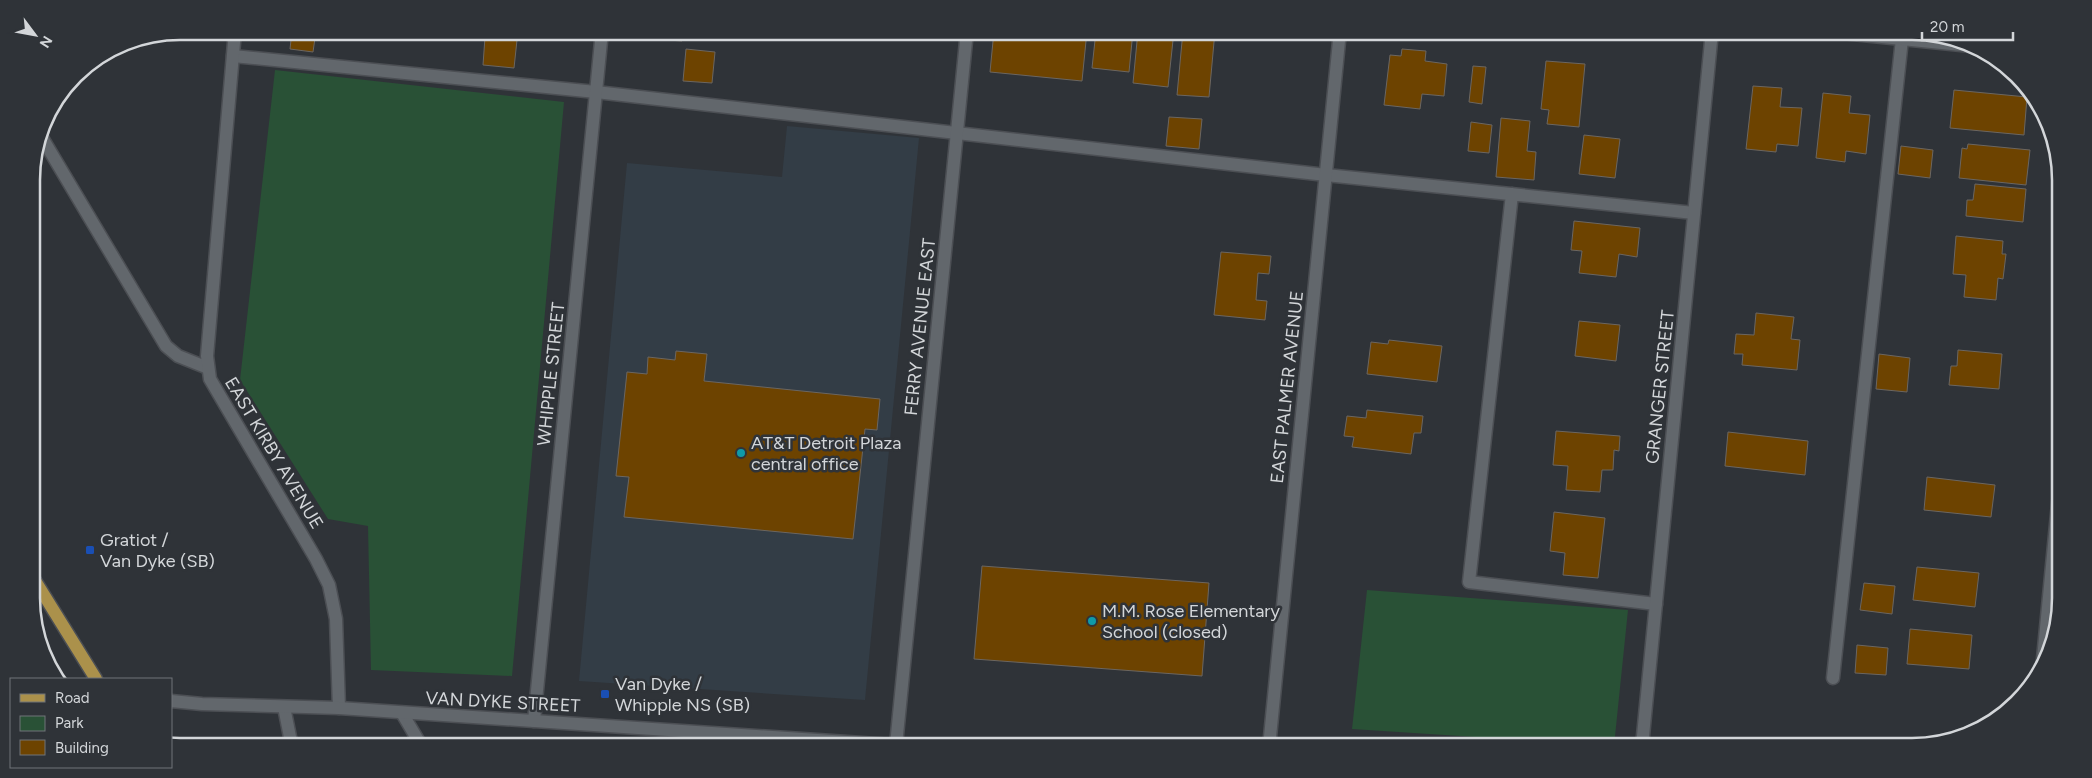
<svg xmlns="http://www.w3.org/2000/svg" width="2092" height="778" font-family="Figtree,sans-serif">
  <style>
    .built { fill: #333d46 }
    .green { fill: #295136 }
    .building { fill: #6d4300; stroke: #6b6661 }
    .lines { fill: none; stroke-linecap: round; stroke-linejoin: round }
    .service-casing { stroke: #4c4f54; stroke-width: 15 }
    .minor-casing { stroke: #4c4f54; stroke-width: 15 }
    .secondary-casing { stroke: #4c4f54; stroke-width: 15 }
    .primary-casing { stroke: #4c4f54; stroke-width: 15 }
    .service { stroke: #62676c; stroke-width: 12 }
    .minor { stroke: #62676c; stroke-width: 12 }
    .secondary { stroke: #62676c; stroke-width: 12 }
    .primary { stroke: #ab914b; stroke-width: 12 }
    .culture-dot { fill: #0f9aa8; stroke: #2f3338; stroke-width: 2 }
    .transit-dot { fill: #1a4fb4; stroke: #2f3338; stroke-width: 2 }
    .labels { text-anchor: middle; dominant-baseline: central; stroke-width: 5; stroke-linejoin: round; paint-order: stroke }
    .street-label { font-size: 18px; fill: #d3d6d9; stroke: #2f3338 }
    .poi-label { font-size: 18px; fill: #d3d6d9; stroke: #2f3338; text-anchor: start }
    .rim { fill: none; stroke: #d3d6d9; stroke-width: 2.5 }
  </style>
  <rect width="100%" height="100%" fill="#2f3338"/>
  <path class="built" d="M 787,126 L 919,138 L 865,700 L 579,681 L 627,163 L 782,177 Z"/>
  <path class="green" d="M 275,70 L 564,102 L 512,676 L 371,670 L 368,526 L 328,519 L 240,380 Z
    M 1367,590 L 1628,610 L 1614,746 L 1352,729 Z"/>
  <path class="building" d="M 292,31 L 316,31 L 313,52 L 290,49 Z
    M 641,31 L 683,31 L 682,41 L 640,38 Z
    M 994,31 L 1087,31 L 1082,81 L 990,72 Z
    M 1096,31 L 1133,31 L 1129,72 L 1092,68 Z
    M 1138,31 L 1174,31 L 1168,87 L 1133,83 Z
    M 1183,31 L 1215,31 L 1209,97 L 1177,95 Z
    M 485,37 L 517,40 L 514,68 L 483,65 Z
    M 686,49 L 715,52 L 712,83 L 683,81 Z
    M 1402,49 L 1426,51 L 1425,61 L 1447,64 L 1444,96 L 1422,94 L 1420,109 L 1384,105 L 1390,55 L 1401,56 Z
    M 1546,61 L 1585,64 L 1579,127 L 1547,124 L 1549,110 L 1541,109 Z
    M 1473,66 L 1486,67 L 1482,104 L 1469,102 Z
    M 1753,86 L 1782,88 L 1780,107 L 1802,108 L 1798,146 L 1777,144 L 1776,152 L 1746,149 Z
    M 1954,90 L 2027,97 L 2024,135 L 1950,128 Z
    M 1823,93 L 1851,96 L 1849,113 L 1870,115 L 1866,154 L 1846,151 L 1845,162 L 1816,158 Z
    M 1169,117 L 1202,119 L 1199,149 L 1166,146 Z
    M 1501,118 L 1530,121 L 1527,151 L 1536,152 L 1534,180 L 1496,177 Z
    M 1471,122 L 1492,125 L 1489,153 L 1468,151 Z
    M 1584,135 L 1620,139 L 1615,178 L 1579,174 Z
    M 1968,144 L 2030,150 L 2026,185 L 1959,178 L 1962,148 L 1967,149 Z
    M 1901,146 L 1933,150 L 1930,178 L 1898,174 Z
    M 1975,184 L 2026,189 L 2023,222 L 1966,216 L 1967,200 L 1973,200 Z
    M 1574,221 L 1640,228 L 1637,257 L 1619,254 L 1616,277 L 1579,273 L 1582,251 L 1571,250 Z
    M 1956,236 L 2003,241 L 2002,254 L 2006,254 L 2003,279 L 1998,278 L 1996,300 L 1964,297 L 1966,275 L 1953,274 Z
    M 1221,252 L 1271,256 L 1269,274 L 1258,273 L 1256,300 L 1267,301 L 1265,320 L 1214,315 Z
    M 1756,313 L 1794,317 L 1791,339 L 1800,340 L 1797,370 L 1742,365 L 1743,354 L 1734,354 L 1736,334 L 1754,335 Z
    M 1579,321 L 1620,325 L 1616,361 L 1575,356 Z
    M 1389,340 L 1442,346 L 1437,382 L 1367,374 L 1371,342 L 1388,344 Z
    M 1958,350 L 2002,354 L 1999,389 L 1949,385 L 1951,366 L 1957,366 Z
    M 676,351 L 707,354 L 704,381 L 880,399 L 877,430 L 865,429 L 853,539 L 624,517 L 629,477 L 616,476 L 627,372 L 647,374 L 648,357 L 675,360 Z
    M 1879,354 L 1910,358 L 1907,392 L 1876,389 Z
    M 1367,410 L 1423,416 L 1421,433 L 1414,433 L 1411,454 L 1352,447 L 1354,437 L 1344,436 L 1347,416 L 1366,418 Z
    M 1556,431 L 1620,436 L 1619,451 L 1614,450 L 1613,470 L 1602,470 L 1600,492 L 1566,490 L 1568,466 L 1553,465 Z
    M 1728,432 L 1808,441 L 1805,475 L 1725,466 Z
    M 1927,477 L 1995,485 L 1991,517 L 1924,510 Z
    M 1554,512 L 1605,518 L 1598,578 L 1563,575 L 1565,553 L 1550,551 Z
    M 982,566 L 1209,583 L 1202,676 L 974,659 Z
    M 1917,567 L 1979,573 L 1975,607 L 1913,600 Z
    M 1864,583 L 1895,586 L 1892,614 L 1860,610 Z
    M 1910,629 L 1972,635 L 1969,669 L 1907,664 Z
    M 1857,645 L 1888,648 L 1886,675 L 1855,673 Z"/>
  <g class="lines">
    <g class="service-casing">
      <path id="service" d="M 233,56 L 596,92 L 1326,175 L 1694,213
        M 41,136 L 166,346 L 178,356 L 208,368
        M 1512,194 L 1469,582 L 1656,604
        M 1833,678 L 1902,39
        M 284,707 L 292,747
        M 402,713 L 422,747"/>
    </g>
    <g class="minor-casing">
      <path id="minor" d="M 235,31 L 207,356 L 210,379 L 316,559 L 329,585 L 336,619 L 339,708
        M 1823,31 L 1971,46
        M 2042,669 L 2060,483
        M 534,721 L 602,31
        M 896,745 L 967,31
        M 1642,746 L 1712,31
        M 1269,747 L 1340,31"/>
    </g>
    <g class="secondary-casing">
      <path id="secondary" d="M 171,701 L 202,704 L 339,708 L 922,747"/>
    </g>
    <g class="primary-casing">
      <path id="primary" d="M 34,579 L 96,679"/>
    </g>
    <use href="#service" class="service"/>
    <use href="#minor" class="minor"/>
    <use href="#secondary" class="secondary"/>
    <use href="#primary" class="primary"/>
  </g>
  <g class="culture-dot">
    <circle cx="741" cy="453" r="5"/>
    <circle cx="1092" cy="621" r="5"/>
  </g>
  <g class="transit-dot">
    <rect x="85" y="545" width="10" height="10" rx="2.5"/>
    <rect x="600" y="689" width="10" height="10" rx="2.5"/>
  </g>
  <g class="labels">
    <g class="street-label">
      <text transform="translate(920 327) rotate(-84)">FERRY AVENUE EAST</text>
      <text transform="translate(551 374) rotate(-84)">WHIPPLE STREET</text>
      <text transform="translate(1287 387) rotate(-84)">EAST PALMER AVENUE</text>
      <text transform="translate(1660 387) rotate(-84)">GRANGER STREET</text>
      <text transform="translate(274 453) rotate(59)">EAST KIRBY AVENUE</text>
      <text transform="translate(503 702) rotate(3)">VAN DYKE STREET</text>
    </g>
    <g class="poi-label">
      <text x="751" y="443">AT&amp;T Detroit Plaza<tspan x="751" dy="21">central office</tspan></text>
      <text x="100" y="540">Gratiot /<tspan x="100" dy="21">Van Dyke (SB)</tspan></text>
      <text x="1102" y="611">M.M. Rose Elementary<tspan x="1102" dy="21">School (closed)</tspan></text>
      <text x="615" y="684">Van Dyke /<tspan x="615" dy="21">Whipple NS (SB)</tspan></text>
    </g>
  </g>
  <path d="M0 0H2092V778H0ZM180 40H1912A140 140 0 0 1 2052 180V598A140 140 0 0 1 1912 738H180A140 140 0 0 1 40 598V180A140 140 0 0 1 180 40Z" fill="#2f3338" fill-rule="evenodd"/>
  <path class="rim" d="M180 40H1912A140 140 0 0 1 2052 180V598A140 140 0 0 1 1912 738H180A140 140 0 0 1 40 598V180A140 140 0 0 1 180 40Z"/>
  <rect x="10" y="678" width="162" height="90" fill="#2f3338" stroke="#717478"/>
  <rect x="20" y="694" width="25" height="8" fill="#ab914b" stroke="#717478"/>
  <text x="55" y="703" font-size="15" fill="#d3d6d9">Road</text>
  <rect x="20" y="716" width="25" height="15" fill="#295136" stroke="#717478"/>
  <text x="55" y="728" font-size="15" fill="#d3d6d9">Park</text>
  <rect x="20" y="740" width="25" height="15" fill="#6d4300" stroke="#717478"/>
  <text x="55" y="753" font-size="15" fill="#d3d6d9">Building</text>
  <g transform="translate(35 35) rotate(122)" stroke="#2f3338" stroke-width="4" paint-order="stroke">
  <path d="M0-4L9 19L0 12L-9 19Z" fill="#d3d6d9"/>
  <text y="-8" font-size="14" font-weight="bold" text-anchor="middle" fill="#d3d6d9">N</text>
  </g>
  <path d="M1922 32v8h91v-8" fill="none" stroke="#d3d6d9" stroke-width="2.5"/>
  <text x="1930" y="32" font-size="15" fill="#d3d6d9" stroke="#2f3338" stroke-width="4" paint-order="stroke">20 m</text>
</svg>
